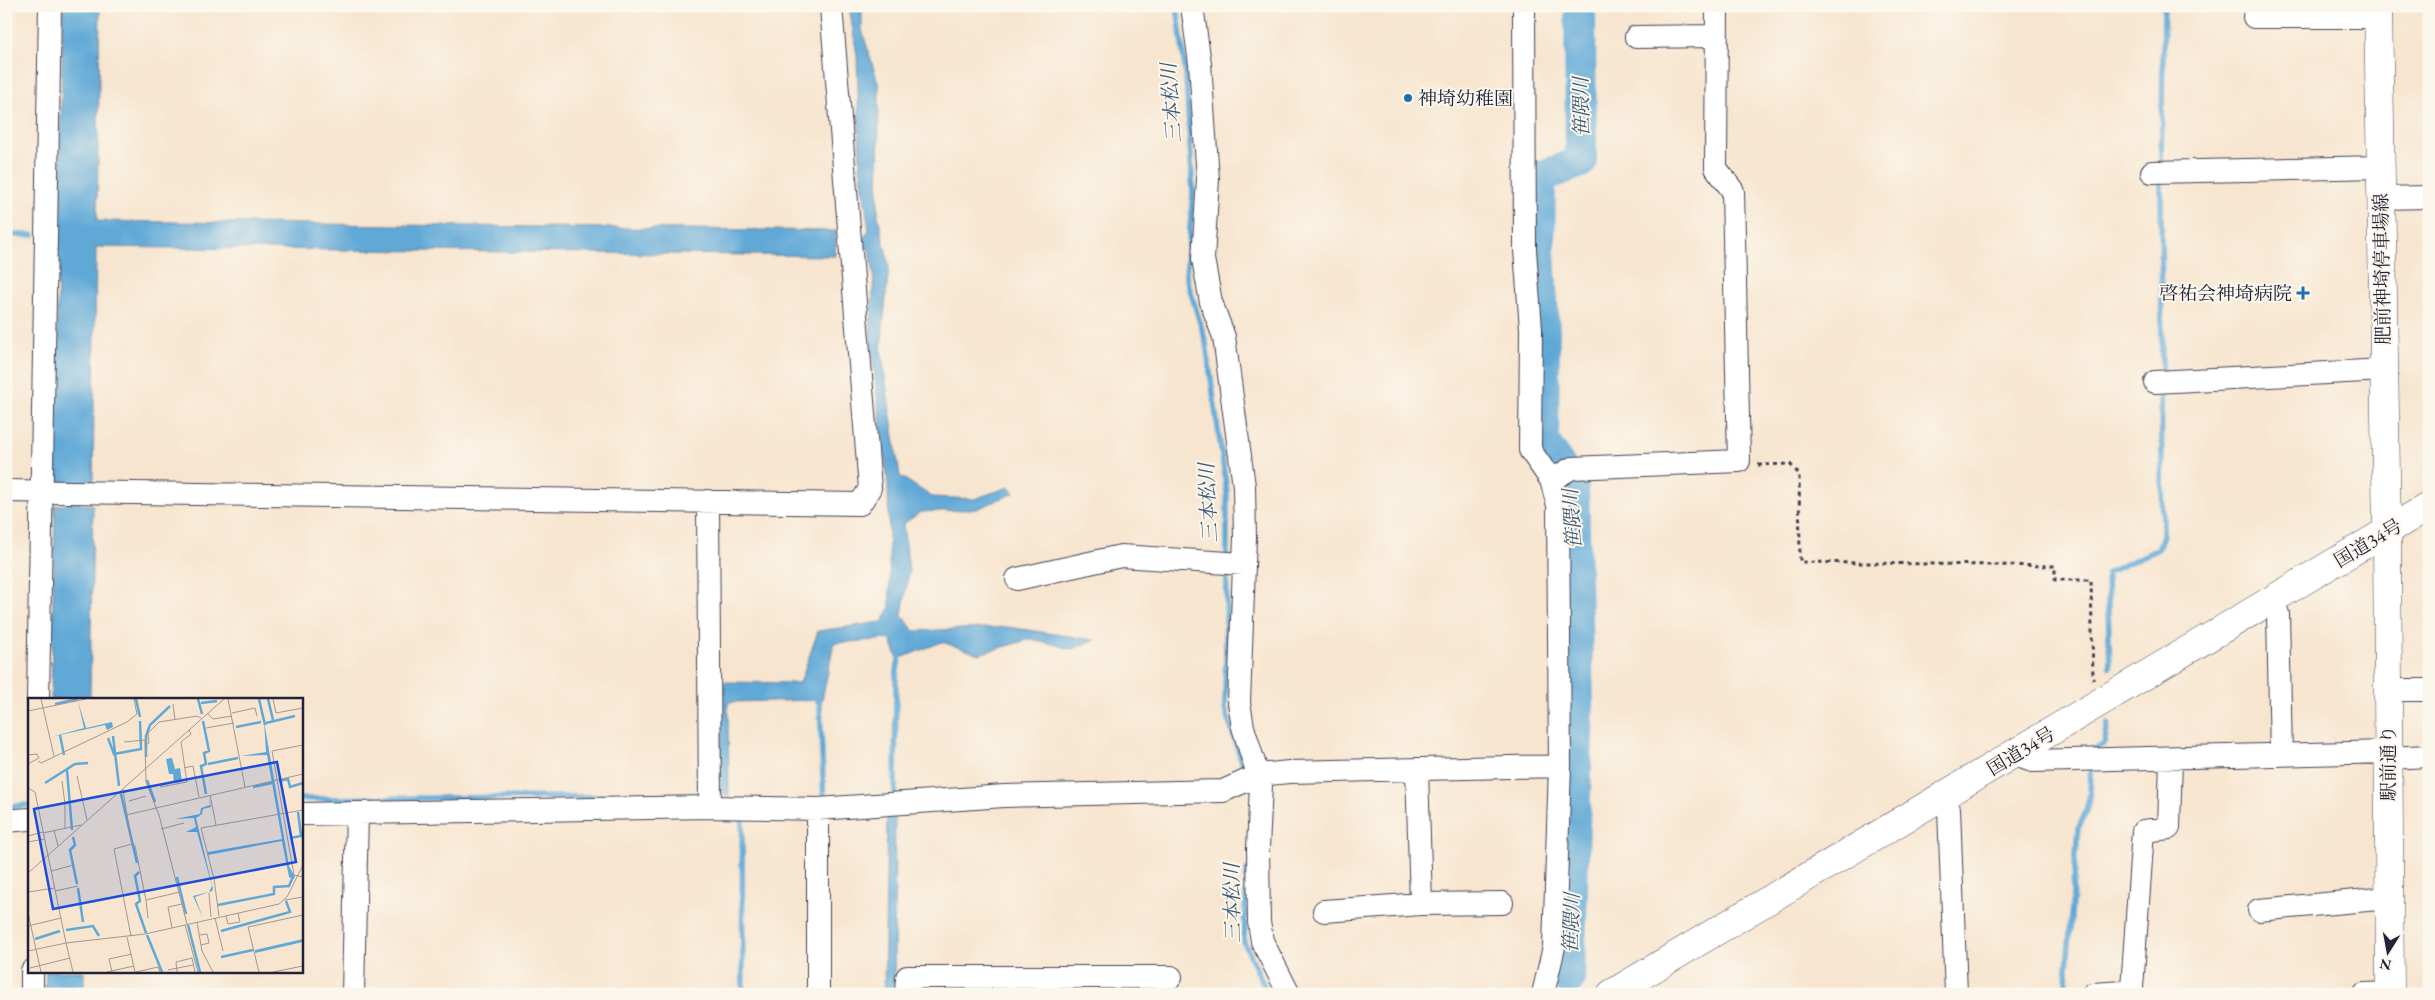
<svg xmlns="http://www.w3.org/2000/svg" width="2435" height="1000" font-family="'EB Garamond','Noto Serif JP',serif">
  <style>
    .water { fill: #60a9d7; stroke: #416689 }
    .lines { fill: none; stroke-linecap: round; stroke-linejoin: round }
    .stream { stroke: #60a9d7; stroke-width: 5.5 }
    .river { stroke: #60a9d7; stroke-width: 32 }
    .minor-casing { stroke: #423f51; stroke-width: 24 }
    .major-casing { stroke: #423f51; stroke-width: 29 }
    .highway-casing { stroke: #423f51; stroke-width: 29 }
    .path { stroke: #423f51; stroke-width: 3; stroke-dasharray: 4 4; stroke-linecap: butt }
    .minor { stroke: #fff; stroke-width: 22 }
    .major { stroke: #fff; stroke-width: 28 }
    .highway { stroke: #fff; stroke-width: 28 }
    .poi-dot { fill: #1f6fb2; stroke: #fbf7ec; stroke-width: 2 }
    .labels { text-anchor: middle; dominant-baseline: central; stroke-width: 4; stroke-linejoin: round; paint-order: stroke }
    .poi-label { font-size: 19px; fill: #22223b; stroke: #fbf7ec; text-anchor: start }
    .street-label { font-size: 19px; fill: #22223b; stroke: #fbf7ec }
    .water-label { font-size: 20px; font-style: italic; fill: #3b5879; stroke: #fbf7ec }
    .inset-river { fill: none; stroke: #60a9d7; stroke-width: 2.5 }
    .inset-road { fill: none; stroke: #a29794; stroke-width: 1 }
    .view { fill: #1d4ed8; fill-opacity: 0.15; stroke: #1d4ed8; stroke-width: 2.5 }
    .inset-edge { fill: none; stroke: #22223b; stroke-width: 2.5 }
  </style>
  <rect width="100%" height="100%" fill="#fbf7ec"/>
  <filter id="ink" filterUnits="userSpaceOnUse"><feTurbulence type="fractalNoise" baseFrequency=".02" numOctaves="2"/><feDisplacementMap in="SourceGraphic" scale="10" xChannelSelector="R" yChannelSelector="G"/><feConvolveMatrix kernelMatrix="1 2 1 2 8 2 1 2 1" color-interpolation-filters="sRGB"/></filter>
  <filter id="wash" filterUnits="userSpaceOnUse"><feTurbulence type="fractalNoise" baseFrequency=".0096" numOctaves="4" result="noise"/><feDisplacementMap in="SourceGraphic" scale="20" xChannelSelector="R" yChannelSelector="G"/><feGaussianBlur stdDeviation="1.12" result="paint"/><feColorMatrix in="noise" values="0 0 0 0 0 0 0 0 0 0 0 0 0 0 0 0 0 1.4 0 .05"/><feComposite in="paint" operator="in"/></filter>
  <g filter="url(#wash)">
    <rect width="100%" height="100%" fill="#f7e5cf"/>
    <path class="water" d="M 63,6 L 100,6 L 97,221 L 836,231 L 835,256 L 96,247 L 93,483 L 79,483 L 79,504 L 93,505 L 90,699 L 51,699 L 55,505 L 66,505 L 67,482 L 54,482 Z
      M 849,6 L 862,6 L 862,30 L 879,86 L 878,216 L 889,265 L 881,350 L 900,476 L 932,497 L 974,499 L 1009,487 L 1014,493 L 977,509 L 921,512 L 903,524 L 909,571 L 902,615 L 914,631 L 1008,627 L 1095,640 L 1072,649 L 1031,639 L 979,654 L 942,642 L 898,659 L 890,639 L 834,643 L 822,700 L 728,702 L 729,796 L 720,794 L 719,682 L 800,683 L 818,631 L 882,622 L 890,608 L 888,484 L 870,336 L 874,275 L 870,251 L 860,244 L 869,230 L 860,167 L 857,56 Z
      M 887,813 L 895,814 L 894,994 L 884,994 Z
      M 46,971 L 84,971 L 84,994 L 45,994 Z
      M 956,981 L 1031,982 L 1030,994 L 955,994 Z"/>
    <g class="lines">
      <path class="stream" d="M 1177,6 L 1186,76 L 1193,193 L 1186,276 L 1206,343 L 1227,493 L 1227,558
        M 2161,166 L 2164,6
        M 2161,175 L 2162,376
        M 6,235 L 33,235
        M 1227,568 L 1225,709 L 1246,775
        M 2110,667 L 2107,573 L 2158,549 L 2163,535 L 2161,385
        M 814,696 L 820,704 L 824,802
        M 2091,750 L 2104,745 L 2108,724
        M 895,796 L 896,676 L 900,653
        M 301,799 L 699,796
        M 6,807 L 27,805
        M 742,819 L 743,994
        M 1247,869 L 1244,942 L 1268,994
        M 2065,994 L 2078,828 C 2090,809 2092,787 2090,764"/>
      <path class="river" d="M 1569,979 L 1578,705 L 1573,486 L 1543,440 L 1544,333 L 1539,252 L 1540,177 L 1581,162 L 1580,6"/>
    </g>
  </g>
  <g filter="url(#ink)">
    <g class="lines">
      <g class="minor-casing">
        <path id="minor" d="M 1192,6 L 1200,64 L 1208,179 L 1203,259 L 1211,302 L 1224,337 L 1244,486 L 1245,537 L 1239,703 L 1243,727 L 1261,785 L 1258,848 L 1259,922 L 1262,941 L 1289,994
          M 1524,6 L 1525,250 L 1531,329 L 1530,450 L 1551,480 L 1558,505 L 1560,766 L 1554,947 L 1543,994
          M 2254,17 L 2379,17
          M 1636,37 L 1717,36
          M 2152,172 L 2380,167
          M 2381,198 L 2429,197
          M 2155,382 L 2384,370
          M 1551,480 L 1572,468 L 1739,461 L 1733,191 L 1716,168 L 1717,6
          M 6,491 L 860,504 L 870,488 L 831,6
          M 708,501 L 710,807
          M 1017,579 L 1121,556 L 1243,564
          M 2273,600 L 2278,614 L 2281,755
          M 2387,690 L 2429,690
          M 38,699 L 50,6
          M 2015,755 L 2032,761 L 2388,752
          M 2388,758 L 2429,756
          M 1417,769 L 1421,904
          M 1944,797 L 1949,809 L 1956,994
          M 301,814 L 710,807 L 818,809 L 1004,796 L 1223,791 L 1259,775 L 1289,772 L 1560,766
          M 6,821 L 29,819
          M 2259,910 L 2389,898
          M 1324,911 L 1421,904 L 1502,903
          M 2124,992 L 2132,988 L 2143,831 L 2169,828 L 2171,758
          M 32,994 L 32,971
          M 353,994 L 357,813
          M 818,994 L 818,809
          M 906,994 L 907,977 L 1171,977
          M 2093,994 L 2124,992 L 2124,994
          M 2364,994 L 2390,993"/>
      </g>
      <g class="major-casing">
        <path id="major" d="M 2378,6 L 2387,532 L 2390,994"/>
      </g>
      <g class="highway-casing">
        <path id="highway" d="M 1611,994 L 2429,506"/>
      </g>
      <path class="path" d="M 1758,465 L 1790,464 L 1799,474 L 1800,562 L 2055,566 L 2055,580 L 2091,580 L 2093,680"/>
      <use href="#minor" class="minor"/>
      <use href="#major" class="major"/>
      <use href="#highway" class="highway"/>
    </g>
  </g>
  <g class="poi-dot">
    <circle cx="1408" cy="98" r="5"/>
    <path d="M2300.5 285.5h5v5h5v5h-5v5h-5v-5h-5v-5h5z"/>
  </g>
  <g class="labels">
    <g class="poi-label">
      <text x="1418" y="98">神埼幼稚園</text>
      <text x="2292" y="293" text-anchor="end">啓祐会神埼病院</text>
    </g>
    <g class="street-label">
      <text transform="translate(2382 269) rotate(-91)">肥前神埼停車場線</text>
      <text transform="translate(2368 543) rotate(-31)">国道34号</text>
      <text transform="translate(2021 751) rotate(-31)">国道34号</text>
      <text transform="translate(2388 763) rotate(-90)">駅前通り</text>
    </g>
    <g class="water-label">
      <text transform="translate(1171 103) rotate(-94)">三本松川</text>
      <text transform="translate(1581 107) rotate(-91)">笹隈川</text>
      <text transform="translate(1208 503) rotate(-93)">三本松川</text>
      <text transform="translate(1572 519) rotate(-94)">笹隈川</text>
      <text transform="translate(1232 903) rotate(-91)">三本松川</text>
      <text transform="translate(1571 923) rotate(-88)">笹隈川</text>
    </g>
  </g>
  <g transform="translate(28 698)">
    <rect width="275" height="275" fill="#f7e5cf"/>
    <path d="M 50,3 L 58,30 L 84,24 L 85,29 L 79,32 L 77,27 L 23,39 L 56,30 ZM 236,23 L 261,168 L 267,179 L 265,182 L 261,179 L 254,143 L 180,157 L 180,154 L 254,141 L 239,57 L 213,58 L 238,54 ZM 144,60 L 147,71 L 152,70 L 154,84 L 146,85 L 145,76 L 141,76 L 138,61 ZM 181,98 L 183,109 L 175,111 L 174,116 L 168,120 L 185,191 L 184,193 L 167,199 L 175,220 L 165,198 L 181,194 L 184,188 L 169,134 L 158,134 L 168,129 L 166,120 L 147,121 L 172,116 L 173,110 L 182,107 ZM 275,241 L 275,244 L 227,255 L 227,252 Z" fill="#60a9d7"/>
    <path class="inset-river" d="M 108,1 L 112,19M 170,1 L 174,16M 231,1 L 237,27M 240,1 L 245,22M 173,5 L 189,3M 27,6 L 50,1M 175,23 L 181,53 L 176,55 L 178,66 L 173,68 L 178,96M 238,25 L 267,18M 208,29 L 233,24M 32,37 L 36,57M 85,38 L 91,88M 80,40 L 86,56 L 113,51 L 112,23M 118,59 L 118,38 L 122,27 L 142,8M 180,66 L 210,60M 39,72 L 44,132M 119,82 L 127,104M 251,83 L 260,81 L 262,89 L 275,85M 17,85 L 47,66 L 60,65M 225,89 L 244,85M 93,96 L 109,165M 45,139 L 47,147 L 42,152 L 49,186M 262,140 L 273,138 L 270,114M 111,174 L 107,178 L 112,203 L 108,206 L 118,235M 149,179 L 158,216M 50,190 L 55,224M 190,207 L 246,196 L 246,189 L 261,188 L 264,181M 160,227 L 172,274M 38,232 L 65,228 L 71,238M 193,233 L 262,214 L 258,203M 119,237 L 134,274M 7,241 L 32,233M 193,259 L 225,252"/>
    <path class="inset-road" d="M 13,1 L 26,58M 200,1 L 217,89M 245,1 L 248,15 L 275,10M 145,6 L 147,22M 0,13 L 58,1M 179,15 L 185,21 L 204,18M 204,15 L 227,10 L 229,18M 178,30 L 206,25M 96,44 L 117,42 L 118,84 L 131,117 L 159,226M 118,47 L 121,45 L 120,35 L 131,24 L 169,18 L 173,20M 275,47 L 244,53 L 266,177 L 275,179M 0,57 L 9,56 L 11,60 L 0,66M 10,63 L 13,65 L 99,24 L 109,16 L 106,1M 156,70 L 165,68 L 171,99M 49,78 L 59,122M 34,83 L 37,106 L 54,102M 132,89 L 159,84 L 153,44 L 163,36 L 161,32M 0,90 L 7,94 L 38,245 L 0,253M 95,91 L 103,143 L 107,148 L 118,202 L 152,194M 182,97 L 188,127M 101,103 L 118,98M 98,117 L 275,76M 275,123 L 275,143M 37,130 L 37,106M 133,131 L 156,125M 26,132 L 30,148M 15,135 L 53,127M 0,138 L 15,134M 0,144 L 16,141M 23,173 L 46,167M 0,175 L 196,1M 27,193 L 50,188M 0,194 L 27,190M 181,195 L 183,219M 118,202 L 120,220M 257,202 L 275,199M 0,215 L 13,274M 191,218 L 186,181 L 173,130 L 275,112M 198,218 L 200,226 L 212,224 L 210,215M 187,220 L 195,253M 169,224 L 174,253 L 185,274M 157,227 L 170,274M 0,228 L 33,220M 144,230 L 140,209 L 154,206M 172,237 L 179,236 L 181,245 L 173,247M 103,238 L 86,151 L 104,146M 99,239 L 107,274M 2,270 L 42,260M 140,272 L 165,267M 45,274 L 38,245 L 117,236 L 251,206 L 259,199 L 275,167M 79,274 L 106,268M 84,274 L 81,261 L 104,256M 108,274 L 130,269 L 132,274M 149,274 L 148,264 L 164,260 L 167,274M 231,274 L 220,229 L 275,217M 245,274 L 275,268"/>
    <path class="view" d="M 249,64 L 268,164 L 25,211 L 6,111 Z"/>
    <rect width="275" height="275" class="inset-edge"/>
  </g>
  <rect width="2435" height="1000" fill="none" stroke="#fbf7ec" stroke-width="25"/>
  <g transform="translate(2388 952) rotate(191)" stroke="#fbf7ec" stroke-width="4" paint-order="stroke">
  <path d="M0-4L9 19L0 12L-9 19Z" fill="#22223b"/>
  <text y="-8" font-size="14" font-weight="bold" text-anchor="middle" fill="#22223b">N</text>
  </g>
</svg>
